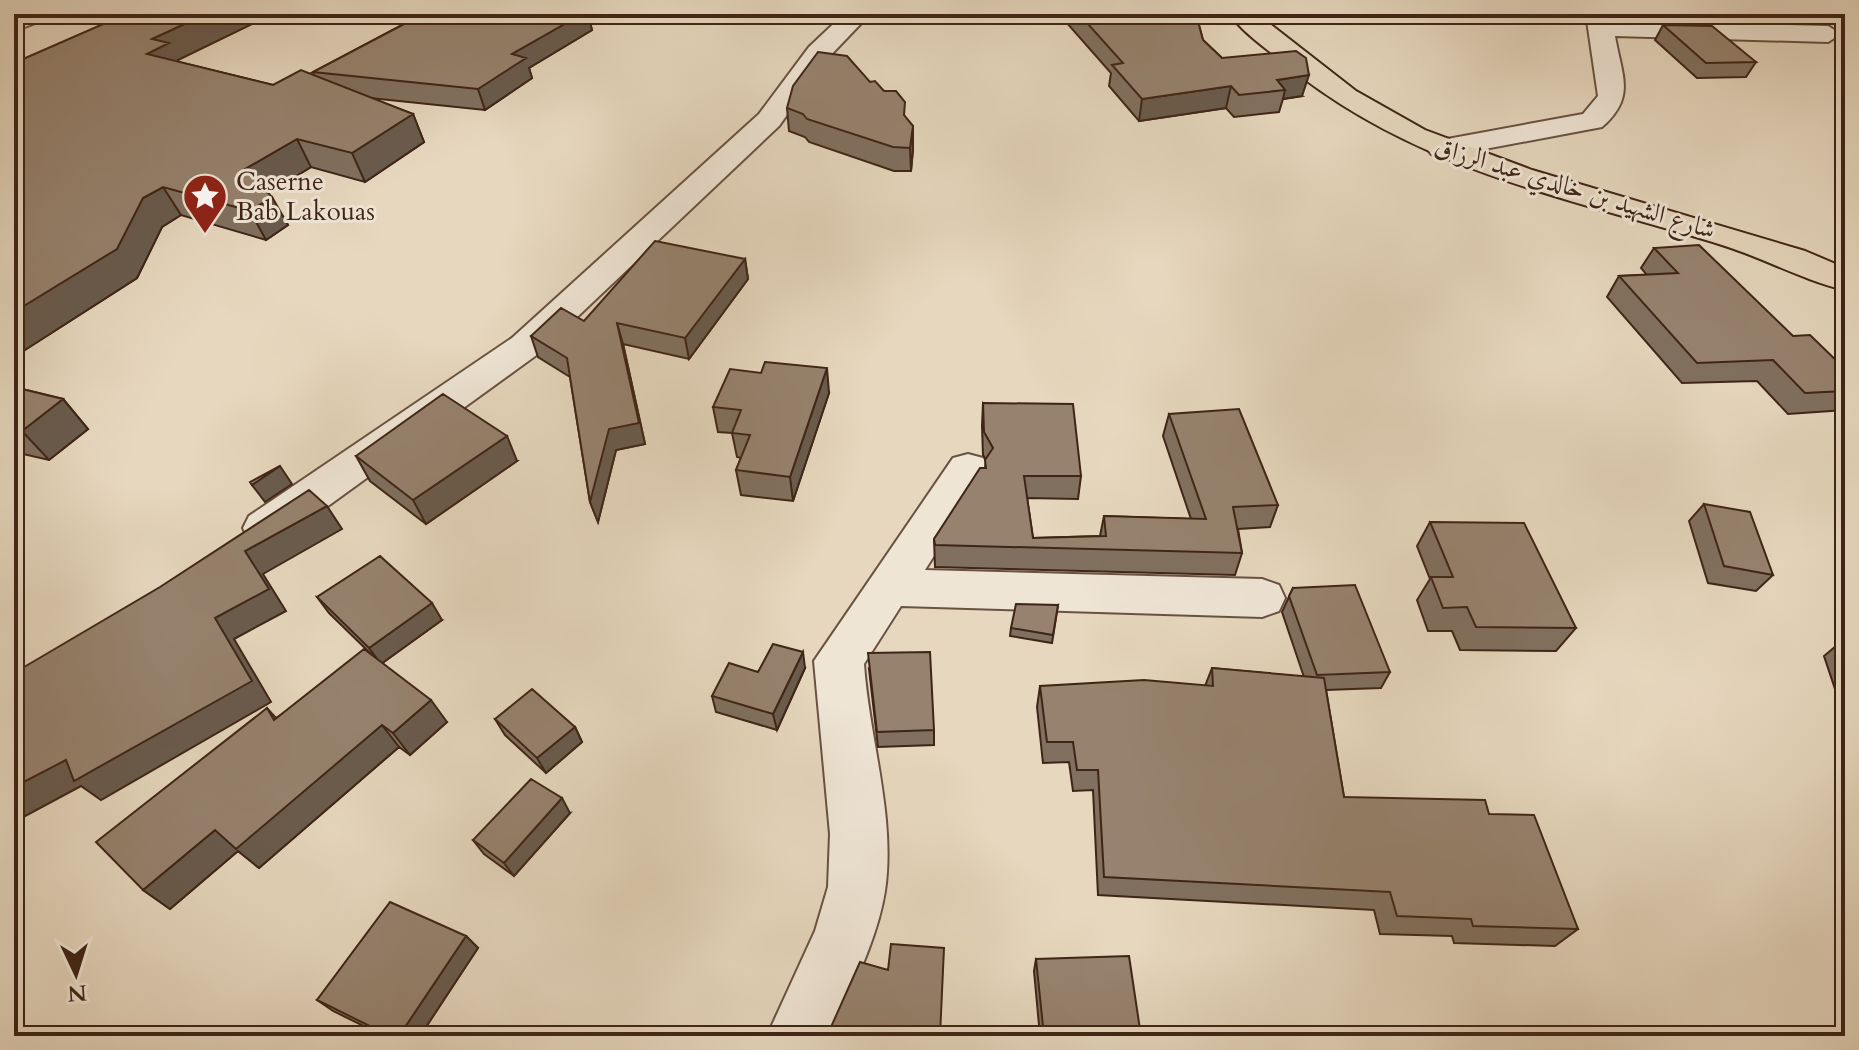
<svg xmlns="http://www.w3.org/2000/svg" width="1859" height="1050" font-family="Cardo,Amiri,serif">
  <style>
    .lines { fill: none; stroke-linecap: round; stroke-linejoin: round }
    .minor-casing { stroke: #695241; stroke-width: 4 }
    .major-casing { stroke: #3f2517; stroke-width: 4 }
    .minor { fill: #efe5d5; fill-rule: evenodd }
    .major { fill: #e6d7be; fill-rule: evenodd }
    .wall { fill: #81705f; stroke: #3f2517; stroke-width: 2 }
    .shaded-wall { fill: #695b4d; stroke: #3f2517; stroke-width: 2 }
    .building { fill: #96826e; stroke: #3f2517; stroke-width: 2 }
    .labels { text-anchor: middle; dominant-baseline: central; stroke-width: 6; stroke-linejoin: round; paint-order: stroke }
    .far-poi-label { font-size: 26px; fill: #3f2517; stroke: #efe5d5; text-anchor: start }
    .far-street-label { font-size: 26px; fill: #3f2517; stroke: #efe5d5 }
  </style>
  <rect width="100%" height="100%" fill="#e6d7be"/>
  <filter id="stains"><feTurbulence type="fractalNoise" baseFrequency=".0025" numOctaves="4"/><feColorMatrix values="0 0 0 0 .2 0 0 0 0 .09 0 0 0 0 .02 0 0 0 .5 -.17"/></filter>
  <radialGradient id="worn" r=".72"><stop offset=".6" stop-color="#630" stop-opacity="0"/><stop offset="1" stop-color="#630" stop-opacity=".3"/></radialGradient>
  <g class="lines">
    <g class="minor-casing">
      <path id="minor" d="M 14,14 L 49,14 L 46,19 L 14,31 Z
        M 844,14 L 870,14 L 827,59 L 779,126 L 538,354 L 281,540 L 265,545 L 249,540 L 243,528 L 249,516 L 512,338 L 759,114 L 809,47 Z
        M 1586,14 L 1610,14 L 1612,21 L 1828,26 L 1841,34 L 1828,42 L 1615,36 C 1622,77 1636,97 1602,127 L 1442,157 L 1431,154 L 1427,148 L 1431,142 L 1583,114 L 1598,96 Z
        M 968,454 L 983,458 L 989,469 L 925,570 L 1262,579 L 1279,585 L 1285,598 L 1279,611 L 1262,617 L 901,606 L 864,664 C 869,738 896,817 885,891 C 877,941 851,990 831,1036 L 767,1036 L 815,931 L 828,887 L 830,834 L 814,661 L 953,458 Z"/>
    </g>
    <g class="major-casing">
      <path id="major" d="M 1230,14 L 1257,14 L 1356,91 L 1425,130 L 1532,170 L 1805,251 L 1845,268 L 1845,290 C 1802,280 1762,257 1719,244 C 1565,197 1412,169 1284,63 C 1266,48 1243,33 1230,14 Z"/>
    </g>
    <use href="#minor" class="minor"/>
    <use href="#major" class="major"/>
  </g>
  <path class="wall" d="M 413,14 L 588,14 L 592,30 L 529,68 L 532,78 L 485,110 L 370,98 L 413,114 L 424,142 L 365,182 L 311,167 L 268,193 L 288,225 L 266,240 L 181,215 L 162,227 L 137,278 L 14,357 L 14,63 L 178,60 L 179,62 L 273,85 L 314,76 L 313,72 L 421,15 Z
    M 1059,14 L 1196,14 L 1203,40 L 1222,58 L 1302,96 L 1283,99 L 1279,112 L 1234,117 L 1226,108 L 1139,121 L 1109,86 L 1111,73 Z
    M 1626,14 L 1777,14 L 1772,22 L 1631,18 Z
    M 1663,25 L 1756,62 L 1746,77 L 1697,78 L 1655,40 Z
    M 870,82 L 913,126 L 913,149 L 911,171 L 894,171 L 809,142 L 805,137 L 789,131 L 787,108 Z
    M 1654,248 L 1845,369 L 1845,410 L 1788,414 L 1757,381 L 1682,383 L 1607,297 L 1619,276 L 1647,275 L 1641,268 Z
    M 745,259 L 748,279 L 689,359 L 623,344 L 645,444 L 616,450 L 598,522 L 590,502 L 570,377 L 538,357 L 531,336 L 584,321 Z
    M 14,387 L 63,399 L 88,429 L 49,460 L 14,452 Z
    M 829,393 L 793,501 L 741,495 L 736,470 L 741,458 L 737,457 L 732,433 L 718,432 L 713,407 Z
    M 983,403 L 1081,476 L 1078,499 L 1027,498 L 1033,538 L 1100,536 L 1104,516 L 1191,519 L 1163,436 L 1169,414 L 1278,505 L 1270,527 L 1238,529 L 1242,553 L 1235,575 L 935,567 L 934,539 L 985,468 L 986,460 L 983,455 L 982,426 Z
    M 356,456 L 517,461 L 426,524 L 370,481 Z
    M 1704,504 L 1773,575 L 1756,591 L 1708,583 L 1689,521 Z
    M 1430,522 L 1576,628 L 1556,651 L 1460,650 L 1452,631 L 1428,631 L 1417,600 L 1430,579 L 1417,546 Z
    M 1293,588 L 1390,672 L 1381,688 L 1326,690 L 1344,797 L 1489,814 L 1578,929 L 1555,946 L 1454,943 L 1452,936 L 1380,934 L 1374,910 L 1098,895 L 1093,790 L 1073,791 L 1069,762 L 1043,763 L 1037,707 L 1040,686 L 1205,686 L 1212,668 L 1304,677 L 1282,612 Z
    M 317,597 L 442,620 L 382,663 L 447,722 L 410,755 L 399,747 L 259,868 L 238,851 L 170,909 L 143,890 L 267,708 L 276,718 L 372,655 L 329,613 Z
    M 1058,605 L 1052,643 L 1010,636 L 1011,628 Z
    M 1843,640 L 1845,640 L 1845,719 L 1824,656 Z
    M 805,668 L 777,730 L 716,712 L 712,696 L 758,672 Z
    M 869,669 L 934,730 L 934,745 L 878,747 Z
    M 495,719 L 575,727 L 582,742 L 546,773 L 505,735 Z
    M 570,813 L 514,876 L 484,854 L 473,840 Z
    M 466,936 L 478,948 L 420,1036 L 384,1036 L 333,1011 L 317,1000 Z
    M 1036,959 L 1141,1036 L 1040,1036 L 1034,971 Z"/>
  <path class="shaded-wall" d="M 206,14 L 273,14 L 178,60 L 183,70 L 147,54 L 152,39 Z
    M 582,14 L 588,14 L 592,30 L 529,68 L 532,78 L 485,110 L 478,89 L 512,54 Z
    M 1309,75 L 1302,96 L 1283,99 L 1285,90 L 1277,80 Z
    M 1231,86 L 1226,108 L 1139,121 L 1142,99 Z
    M 413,114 L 424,142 L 365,182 L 352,153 Z
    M 913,126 L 913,149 L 911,171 L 910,148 Z
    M 297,139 L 311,167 L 260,198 L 245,169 Z
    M 163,187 L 181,215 L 162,227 L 137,278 L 14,357 L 14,312 L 143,198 Z
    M 272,197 L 288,225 L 266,240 L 250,211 Z
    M 745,259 L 748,279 L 689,359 L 685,338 Z
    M 617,323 L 623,344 L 645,444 L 616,450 L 598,522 L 590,502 Z
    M 827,368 L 829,393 L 793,501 L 790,477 Z
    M 63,399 L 88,429 L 49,460 L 22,431 Z
    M 507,436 L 517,461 L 426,524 L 413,500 Z
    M 280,466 L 292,484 L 265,502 L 252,485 Z
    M 327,506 L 342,529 L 263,574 L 286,611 L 234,639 L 271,702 L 101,800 L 81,786 L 14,822 L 14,787 L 215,618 L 245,551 Z
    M 432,603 L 442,620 L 381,664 L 369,648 Z
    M 803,652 L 805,668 L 777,730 L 773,714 Z
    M 431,700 L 447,722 L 410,755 L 393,733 Z
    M 382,725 L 399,747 L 259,868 L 238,851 L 170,909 L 143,890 L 215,830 Z
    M 575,727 L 582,742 L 546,773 L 537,758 Z
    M 562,798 L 570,813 L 514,876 L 504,863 Z
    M 466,936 L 478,948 L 420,1036 L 399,1036 Z"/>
  <path class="building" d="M 126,14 L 206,14 L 152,39 L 169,43 L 147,54 L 273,85 L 301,70 L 413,114 L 352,153 L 297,139 L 245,169 L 272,197 L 250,211 L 163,187 L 143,198 L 117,249 L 14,312 L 14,63 Z
    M 423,14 L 582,14 L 512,54 L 526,58 L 478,89 L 313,72 Z
    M 1079,14 L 1196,14 L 1203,40 L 1222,58 L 1296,51 L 1306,58 L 1309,75 L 1277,80 L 1285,90 L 1239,95 L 1231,86 L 1142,99 L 1112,65 L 1123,63 Z
    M 1663,25 L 1712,26 L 1756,62 L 1706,63 Z
    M 818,52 L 847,56 L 870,82 L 875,81 L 884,91 L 896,91 L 905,102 L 904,115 L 913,126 L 910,148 L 893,147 L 807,119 L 803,114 L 787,108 L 793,86 Z
    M 655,241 L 745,259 L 685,338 L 617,323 L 639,423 L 609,429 L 590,502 L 567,358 L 531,336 L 561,308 L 584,321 Z
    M 1699,245 L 1793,336 L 1810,335 L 1845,369 L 1845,391 L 1805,393 L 1773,360 L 1697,363 L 1619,276 L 1678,273 L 1654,248 Z
    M 765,362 L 827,368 L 790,477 L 736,470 L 750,435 L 732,433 L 741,410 L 713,407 L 730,369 L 761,373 Z
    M 14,387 L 63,399 L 22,431 L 14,429 Z
    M 443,394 L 507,436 L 413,500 L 356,456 Z
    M 983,403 L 1073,404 L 1081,476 L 1024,476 L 1033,538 L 1106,536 L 1104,516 L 1206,519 L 1169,414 L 1239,409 L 1278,505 L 1233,507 L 1242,553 L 935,545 L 934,539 L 980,468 L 986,468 L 985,460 L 993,448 L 984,432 Z
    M 280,466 L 252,485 L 250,482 Z
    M 309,490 L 327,506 L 245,551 L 269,589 L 215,618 L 252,681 L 74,781 L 66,760 L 14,787 L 14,673 L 160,587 Z
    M 1704,504 L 1750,512 L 1773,575 L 1724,566 Z
    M 1430,522 L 1524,523 L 1576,628 L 1476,627 L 1467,607 L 1443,608 L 1431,577 L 1453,577 Z
    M 380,556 L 432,603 L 369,648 L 317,597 Z
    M 1355,585 L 1390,672 L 1317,675 L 1289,596 L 1293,588 Z
    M 1016,604 L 1058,605 L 1053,635 L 1011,628 Z
    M 773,644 L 803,652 L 773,714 L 712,696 L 729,663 L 758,672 Z
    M 364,649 L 431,700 L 393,733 L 382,725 L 236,849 L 215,830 L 143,890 L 96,842 L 267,708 L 274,720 Z
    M 930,652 L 934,730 L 877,732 L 868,653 Z
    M 1212,668 L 1324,678 L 1344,797 L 1485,800 L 1489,814 L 1534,815 L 1578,929 L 1473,926 L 1471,919 L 1397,916 L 1390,892 L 1104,877 L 1098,770 L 1077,770 L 1073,742 L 1047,742 L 1040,686 L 1144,680 L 1213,686 Z
    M 532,689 L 575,727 L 537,758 L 495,719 Z
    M 531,779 L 562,798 L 504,863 L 473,840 Z
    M 390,902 L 466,936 L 399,1036 L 390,1036 L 317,1000 Z
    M 891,944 L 944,948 L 940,1036 L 807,1036 L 810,1029 L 831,1027 L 860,962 L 888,970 Z
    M 1129,956 L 1141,1036 L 1044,1036 L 1036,959 Z"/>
  <defs>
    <g id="sight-pin" transform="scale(2.3)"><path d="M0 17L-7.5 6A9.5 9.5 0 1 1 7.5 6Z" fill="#8f2418" stroke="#efe5d5"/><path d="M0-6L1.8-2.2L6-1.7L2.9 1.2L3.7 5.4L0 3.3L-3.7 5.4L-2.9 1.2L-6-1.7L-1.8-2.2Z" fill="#fff"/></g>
  </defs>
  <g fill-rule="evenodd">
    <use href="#sight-pin" x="205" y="196"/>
  </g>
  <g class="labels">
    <g class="far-poi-label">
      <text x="236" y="181">Caserne<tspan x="236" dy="30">Bab Lakouas</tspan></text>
    </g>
    <g class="far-street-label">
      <text transform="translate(1575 188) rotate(17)">شارع الشهيد بن خالدي عبد الرزاق</text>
    </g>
  </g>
  <rect width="1859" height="1050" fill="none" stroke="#e6d7be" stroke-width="48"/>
  <rect x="16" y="16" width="1827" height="1018" fill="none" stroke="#3f2517" stroke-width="4"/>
  <rect x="24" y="24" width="1811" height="1002" fill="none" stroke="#3f2517" stroke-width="2"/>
  <g transform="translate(76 974) rotate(176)" stroke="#efe5d5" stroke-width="6" paint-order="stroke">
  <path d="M0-6L14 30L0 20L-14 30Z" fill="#3f2517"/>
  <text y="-12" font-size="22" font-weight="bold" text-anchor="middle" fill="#3f2517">N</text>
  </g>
  <rect width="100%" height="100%" filter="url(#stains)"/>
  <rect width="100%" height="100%" fill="url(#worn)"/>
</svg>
